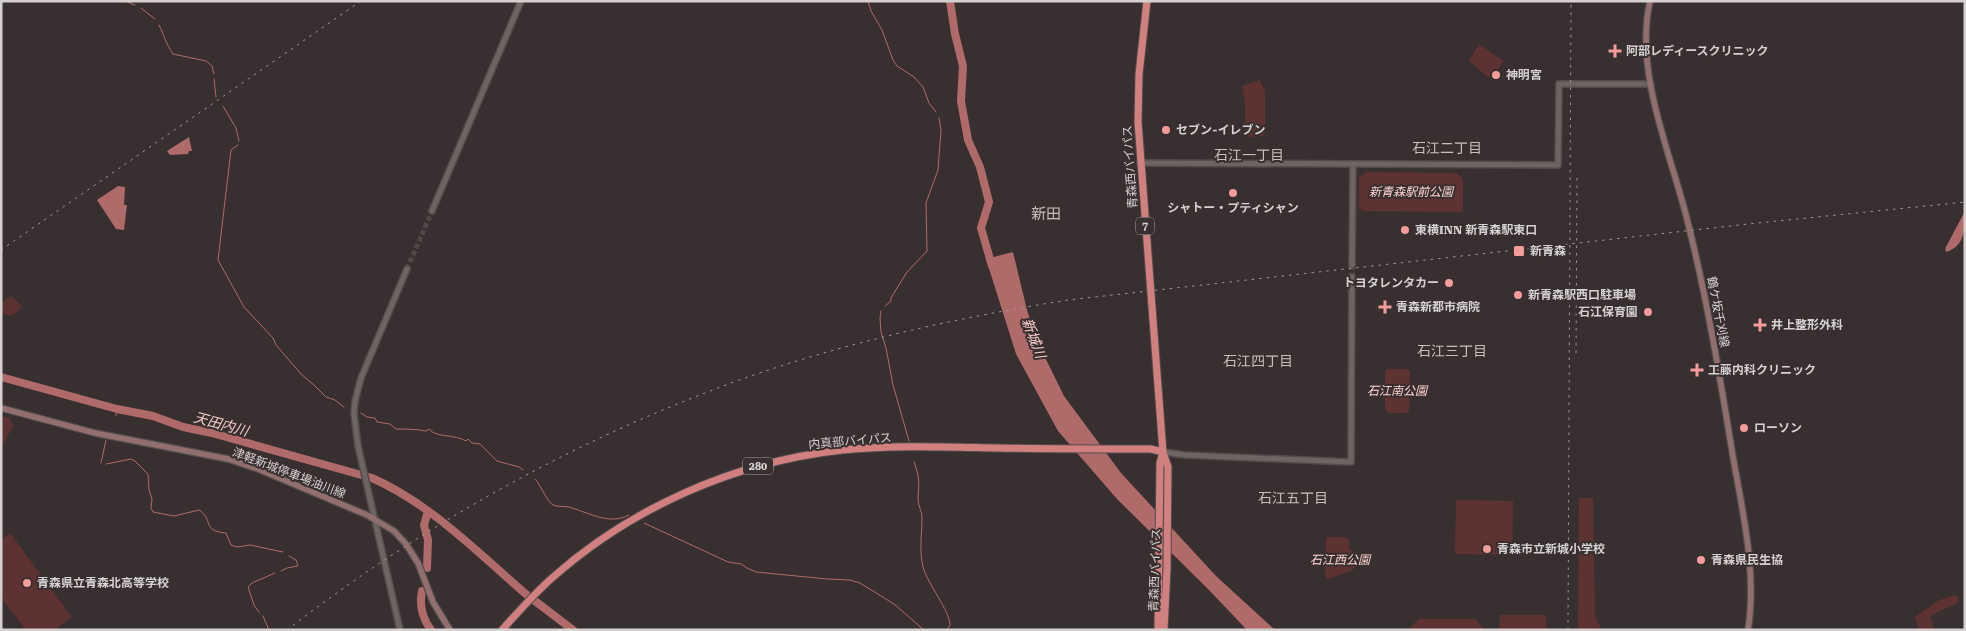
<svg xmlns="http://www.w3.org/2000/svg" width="1966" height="631" font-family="'Roboto Serif','Noto Sans JP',serif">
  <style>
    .green { fill: #5f3232 }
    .water { fill: #b06a6a }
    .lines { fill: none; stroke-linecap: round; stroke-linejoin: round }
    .stream { stroke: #b06a6a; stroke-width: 1 }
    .river { stroke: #b06a6a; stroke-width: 8 }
    .tertiary-tunnel { stroke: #504848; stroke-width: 5; stroke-dasharray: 5 2.5; stroke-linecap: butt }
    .tertiary-casing { stroke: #524c4c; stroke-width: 8 }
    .secondary-casing { stroke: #524c4c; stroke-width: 8 }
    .trunk-casing { stroke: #524c4c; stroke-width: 9 }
    .tertiary { stroke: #6e6464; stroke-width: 5 }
    .secondary { stroke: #936e6e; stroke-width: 5.5 }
    .trunk { stroke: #d17f7f; stroke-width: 7 }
    .rail { stroke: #9e9898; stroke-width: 1; stroke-dasharray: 2.5 5; stroke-linecap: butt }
    .poi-dot { fill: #f59b9a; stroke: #383030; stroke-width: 2 }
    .labels { text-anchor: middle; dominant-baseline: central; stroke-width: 4; stroke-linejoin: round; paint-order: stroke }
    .shield { fill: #383030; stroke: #a7a1a1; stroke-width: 1 }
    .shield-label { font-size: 11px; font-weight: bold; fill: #d6d1d1 }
    .poi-label { font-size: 12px; font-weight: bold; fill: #d6d1d1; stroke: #383030; text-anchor: start }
    .street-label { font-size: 12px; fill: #d6d1d1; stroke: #383030 }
    .park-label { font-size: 12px; font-style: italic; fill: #fed3d2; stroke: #383030 }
    .neighbourhood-label { font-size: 14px; fill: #c9bebe; stroke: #383030 }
    .water-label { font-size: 14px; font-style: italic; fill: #f6cccb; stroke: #383030 }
    .quarter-label { font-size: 15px; fill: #c9bebe; stroke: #383030 }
  </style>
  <rect width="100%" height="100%" fill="#383030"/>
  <path class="green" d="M 1479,44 L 1503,61 L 1498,70 L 1488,77 L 1469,61 Z
    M 1260,80 L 1265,91 L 1265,134 L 1263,136 L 1248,137 L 1245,134 L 1245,103 L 1242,86 Z
    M 1366,172 L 1457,173 L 1463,179 L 1463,212 L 1363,211 L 1359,208 L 1359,178 Z
    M 11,296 L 22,306 C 15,314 13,318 1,313 L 1,303 Z
    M 1387,369 L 1407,369 L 1410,371 L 1409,410 L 1407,413 L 1388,413 L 1385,410 L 1385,372 Z
    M 1,416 L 9,418 L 13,426 L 1,448 Z
    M 1579,498 L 1593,498 L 1595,617 L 1600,626 L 1600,630 L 1578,630 Z
    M 1456,500 L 1513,501 L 1512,555 L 1455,554 Z
    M 10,533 L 72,617 L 54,630 L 26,630 L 1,597 L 1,540 Z
    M 1328,537 L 1346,537 L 1349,540 L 1349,549 L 1364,559 L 1351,571 L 1328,579 L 1325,576 L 1326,539 Z
    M 1957,595 L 1959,602 L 1930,616 L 1934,630 L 1919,630 L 1915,617 L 1939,600 Z
    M 1500,615 L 1546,615 L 1546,630 L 1499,630 Z
    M 1419,619 L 1476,619 L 1484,630 L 1407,630 Z"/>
  <path class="water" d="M 189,137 L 192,151 L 189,151 L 188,154 L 170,155 L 167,151 Z
    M 118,186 L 125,187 L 124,205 L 127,205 L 124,230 L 116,229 L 97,200 Z
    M 1965,211 C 1965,227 1966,245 1947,252 L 1945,250 L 1946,247 Z
    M 1013,252 L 1027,310 L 1038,343 L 1064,396 L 1121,473 L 1216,576 L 1275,630 L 1247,630 L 1209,590 L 1117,499 L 1058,431 L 1016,354 L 986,259 Z"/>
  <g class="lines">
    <path class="stream" d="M 125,1 L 135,5
      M 868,1 L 871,11 L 882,30 L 893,60 L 897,66 L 914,77 L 923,87 L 929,103 L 936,112
      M 141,8 L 155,19
      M 159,25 C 164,35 166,44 173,54 L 206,61 L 212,66 L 214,74
      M 214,79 L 216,97
      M 223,106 L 236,128 L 239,141
      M 238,145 L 231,150 L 218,260 L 244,307 L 273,338 L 276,345 L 301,374 L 314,385 L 326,397 L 335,400 L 344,407
      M 885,306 L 891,301 L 891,298 L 907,272 L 927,251 L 926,203 L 938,170 L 941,130 L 939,118
      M 881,311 L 880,318 L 881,332 L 886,348 L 893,385 L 909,441
      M 361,413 L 367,417 L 375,418 L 377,422 L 390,424 L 396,429 C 407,429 415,429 426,431 L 429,429 C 436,438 455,434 466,441 L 468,439 L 472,443 L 480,444 L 497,461 L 519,467 L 523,470
      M 116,416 L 117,409
      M 914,462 C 920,478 919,483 918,499 C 918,506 922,511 922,517 C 922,534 919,550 923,567 C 927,583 950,611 950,625 L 947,630
      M 101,463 L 106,440
      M 106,464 L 131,459 L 135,461 L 148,474 L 149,490 L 152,499 L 151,508 L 153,512 L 174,516 L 199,510 C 214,519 201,531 226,533 L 231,545 L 237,547 L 250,545 L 283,552
      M 535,479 C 541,485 547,502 553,505 C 557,507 564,506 569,507 C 587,512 610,526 629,515
      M 644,523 L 728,562 L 741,564 L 747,568 L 756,572 L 827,579 L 850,580 L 860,583 L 894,604 L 924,630
      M 281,571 L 287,568 L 298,566 L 296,560 L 289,556
      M 259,612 L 254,605 L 248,587 L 252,583 L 275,573
      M 263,616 L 269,630"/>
    <path class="river" d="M 950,1 L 955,34 L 963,66 L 961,101 L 968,140 L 980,167 L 989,202 L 981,228 L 992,266
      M 1,377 L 117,409 L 153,416 L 183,427 L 212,433 L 372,478 C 431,504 478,553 527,595
      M 427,568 L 428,540 L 424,525 L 428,511
      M 422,591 C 419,605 423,619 431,630
      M 535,601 L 573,630"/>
    <path class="tertiary-tunnel" d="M 1352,265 L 1352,277
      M 407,269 L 432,211"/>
    <g class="tertiary-casing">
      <path id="tertiary" d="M 1140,163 L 1558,165 L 1559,84 L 1651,84
        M 432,211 L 521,1
        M 1352,265 L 1353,164
        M 1163,452 L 1185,455 L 1351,462 L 1352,277
        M 400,630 L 358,446 L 354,414 L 355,401 L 361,378 L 407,269"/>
    </g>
    <g class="secondary-casing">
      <path id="secondary" d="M 1650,1 C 1634,72 1670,151 1687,219 C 1707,298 1720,377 1733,457 C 1743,513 1757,573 1748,630
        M 1,408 L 95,433 L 228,459 L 258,469 L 367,515 L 394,531 L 406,544 L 418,563 L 433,602 L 450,630"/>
    </g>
    <g class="trunk-casing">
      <path id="trunk" d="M 1147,1 L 1139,74 L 1138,122 L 1163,452 L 1168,467 L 1167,569 L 1164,630
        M 502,630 C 518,612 534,594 552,578 C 632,507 735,462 842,450 C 893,445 945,447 996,448 C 1048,449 1100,449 1151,449 L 1163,452
        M 1158,630 L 1160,463 L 1163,452"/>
    </g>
    <use href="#tertiary" class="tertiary"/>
    <use href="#secondary" class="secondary"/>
    <use href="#trunk" class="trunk"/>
    <path class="rail" d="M 1,250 L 361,1
      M 1576,353 L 1577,175
      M 287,630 C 423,525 573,441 734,382 C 842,343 955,318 1068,300 L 1748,224 L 1965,202
      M 1568,630 L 1571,1"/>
  </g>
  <g class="poi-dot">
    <path d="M1612.5 43.5h5v5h5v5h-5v5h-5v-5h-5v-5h5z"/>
    <circle cx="1496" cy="75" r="5"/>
    <circle cx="1166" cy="130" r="5"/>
    <circle cx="1233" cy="193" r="5"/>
    <circle cx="1405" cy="230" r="5"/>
    <rect x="1513" y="245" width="12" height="12" rx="2.5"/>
    <circle cx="1449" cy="283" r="5"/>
    <circle cx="1518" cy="295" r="5"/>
    <path d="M1382.5 299.5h5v5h5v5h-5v5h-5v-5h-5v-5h5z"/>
    <circle cx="1648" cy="312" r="5"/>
    <path d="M1757.5 317.5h5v5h5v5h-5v5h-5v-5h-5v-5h5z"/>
    <path d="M1694.5 362.5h5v5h5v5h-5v5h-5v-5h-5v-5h5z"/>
    <circle cx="1744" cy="428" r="5"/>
    <circle cx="1487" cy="549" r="5"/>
    <circle cx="1701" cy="560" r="5"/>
    <circle cx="27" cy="583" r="5"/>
  </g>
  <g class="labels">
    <g class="shield">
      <rect x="1136" y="217.5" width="18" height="17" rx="4"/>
      <rect x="743" y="457.5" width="30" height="17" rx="4"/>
    </g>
    <g class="shield-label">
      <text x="1145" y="226">7</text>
      <text x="758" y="466">280</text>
    </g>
    <g class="poi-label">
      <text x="1626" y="51">阿部レディースクリニック</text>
      <text x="1506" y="75">神明宮</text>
      <text x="1176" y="130">セブン-イレブン</text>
      <text x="1233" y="208" text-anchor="middle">シャトー・プティシャン</text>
      <text x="1415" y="230">東横INN 新青森駅東口</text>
      <text x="1530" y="251">新青森</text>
      <text x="1439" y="283" text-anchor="end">トヨタレンタカー</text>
      <text x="1528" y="295">新青森駅西口駐車場</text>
      <text x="1396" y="307">青森新都市病院</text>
      <text x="1638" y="312" text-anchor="end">石江保育園</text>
      <text x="1771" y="325">井上整形外科</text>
      <text x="1708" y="370">工藤内科クリニック</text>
      <text x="1754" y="428">ローソン</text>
      <text x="1497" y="549">青森市立新城小学校</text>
      <text x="1711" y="560">青森県民生協</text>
      <text x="37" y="583">青森県立青森北高等学校</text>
    </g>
    <g class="street-label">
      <text transform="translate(1130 167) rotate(-94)">青森西バイパス</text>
      <text transform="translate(1718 312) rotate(79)">鶴ケ坂千刈線</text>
      <text transform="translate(850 441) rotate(-5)">内真部バイパス</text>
      <text transform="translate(289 473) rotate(21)">津軽新城停車場油川線</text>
      <text transform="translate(1155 570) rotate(-88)">青森西バイパス</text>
    </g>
    <g class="park-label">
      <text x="1411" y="192">新青森駅前公園</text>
      <text x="1397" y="391">石江南公園</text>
      <text x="1340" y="560">石江西公園</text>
    </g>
    <g class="neighbourhood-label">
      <text x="1447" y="148">石江二丁目</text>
      <text x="1249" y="155">石江一丁目</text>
      <text x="1452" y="351">石江三丁目</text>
      <text x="1258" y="361">石江四丁目</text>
      <text x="1293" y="498">石江五丁目</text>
    </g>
    <g class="water-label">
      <text transform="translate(1034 338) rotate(69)">新城川</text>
      <text transform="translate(221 424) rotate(15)">天田内川</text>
    </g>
    <g class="quarter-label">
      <text x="1046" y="214">新田</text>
    </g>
  </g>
  <rect width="1966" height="631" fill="none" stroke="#d6d1d1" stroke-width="5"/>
</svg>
